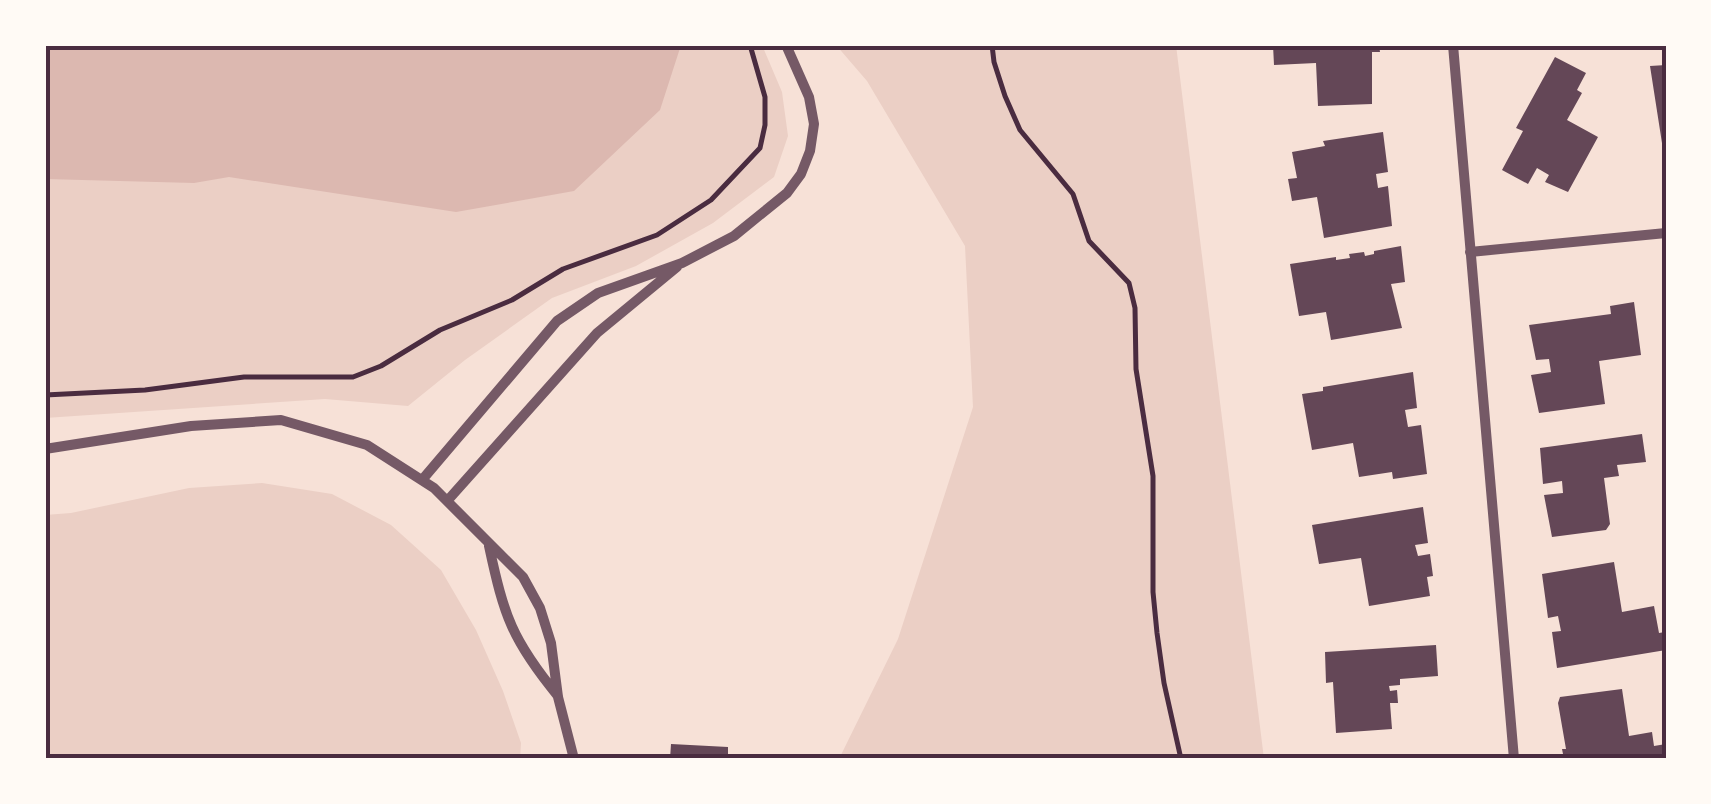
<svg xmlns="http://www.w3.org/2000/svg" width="1711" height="804" font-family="'Space Grotesk',sans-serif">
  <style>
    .green { fill: #ebcfc5 }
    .water { fill: #dcb8b0 }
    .building { fill: #644757 }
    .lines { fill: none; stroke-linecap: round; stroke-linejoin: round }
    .path { stroke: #4a2c40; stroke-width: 5 }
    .minor { stroke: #755966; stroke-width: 10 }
    .neatline { fill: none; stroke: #4a2c40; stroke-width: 4 }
  </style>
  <rect width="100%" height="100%" fill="#f7e1d7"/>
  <path class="green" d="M 45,45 L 762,45 L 782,92 L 788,136 L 774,177 L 713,223 L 636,266 L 552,298 L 465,360 L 408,406 L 325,399 L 45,418 Z
    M 836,45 L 1176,45 L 1264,759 L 839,759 L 898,639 L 973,407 L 965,246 L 867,81 Z
    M 262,483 L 332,494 L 391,525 L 441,570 L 476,630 L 503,691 L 521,743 L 520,759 L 45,759 L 45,515 L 71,513 L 189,488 Z"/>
  <path class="water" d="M 45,45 L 681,45 L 660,110 L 574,191 L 456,212 L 229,177 L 194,183 L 45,179 Z"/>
  <path class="building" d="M 1273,45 L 1379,45 L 1380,52 L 1372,52 L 1372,104 L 1318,106 L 1316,63 L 1274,65 Z
    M 1555,57 L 1586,73 L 1577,90 L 1582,93 L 1567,120 L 1598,137 L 1568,192 L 1545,182 L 1549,175 L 1537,168 L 1528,184 L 1502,170 L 1523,131 L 1516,128 Z
    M 1666,65 L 1666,156 L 1664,156 L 1650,66 Z
    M 1383,132 L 1388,172 L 1376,174 L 1378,188 L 1388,186 L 1392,226 L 1324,238 L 1317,197 L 1292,201 L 1288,179 L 1297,178 L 1292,152 L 1325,146 L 1323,141 Z
    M 1401,246 L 1405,282 L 1391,284 L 1402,328 L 1331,340 L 1326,312 L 1299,316 L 1290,264 L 1336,257 L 1336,260 L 1350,258 L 1349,254 L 1364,252 L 1365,256 L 1374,254 L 1374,251 Z
    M 1634,302 L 1641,355 L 1599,361 L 1605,404 L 1539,413 L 1531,375 L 1551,372 L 1549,359 L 1536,360 L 1529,325 L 1611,314 L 1610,306 Z
    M 1413,372 L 1417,408 L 1405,410 L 1408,427 L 1421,425 L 1427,474 L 1393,479 L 1392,472 L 1359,477 L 1353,443 L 1312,450 L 1302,394 L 1323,391 L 1323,387 Z
    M 1642,434 L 1646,462 L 1617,465 L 1619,476 L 1604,478 L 1610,524 L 1606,530 L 1552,537 L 1544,495 L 1563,493 L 1562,481 L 1543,484 L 1540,448 Z
    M 1423,507 L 1428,543 L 1415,545 L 1418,556 L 1430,554 L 1433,576 L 1427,577 L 1430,596 L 1369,606 L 1361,558 L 1319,564 L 1312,525 Z
    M 1614,562 L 1622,612 L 1654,606 L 1659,633 L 1665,632 L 1666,650 L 1557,668 L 1552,632 L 1561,631 L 1558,616 L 1548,618 L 1542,574 Z
    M 1436,645 L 1438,676 L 1400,679 L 1400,685 L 1389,686 L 1390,691 L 1397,690 L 1398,703 L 1390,703 L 1392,729 L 1336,733 L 1333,682 L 1326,683 L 1325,652 Z
    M 1622,689 L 1629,736 L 1652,732 L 1654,746 L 1666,744 L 1666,759 L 1564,759 L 1562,749 L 1566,749 L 1558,703 L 1560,697 Z
    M 671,744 L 728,747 L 728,759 L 670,759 Z"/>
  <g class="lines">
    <path class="path" d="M 992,45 L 994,62 L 1005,96 L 1020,130 L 1073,194 L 1089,241 L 1129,283 L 1135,308 L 1136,369 L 1153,476 L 1153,592 L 1157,633 L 1164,683 L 1181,759
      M 45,395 L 145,390 L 244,377 L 353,377 L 381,366 L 440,330 L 512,300 L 563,269 L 657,235 L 711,200 L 760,148 L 765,125 L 765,97 L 750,45"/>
    <path class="minor" d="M 1453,45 L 1514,759
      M 1470,252 L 1666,233
      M 45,449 L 191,426 L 281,420 L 367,445 L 434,488 L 523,577 L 540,608 L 551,643 L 558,697 L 574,759
      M 422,480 L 557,321 L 598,293 L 682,263 L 734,236 L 787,193 L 801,174 L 810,151 L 814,124 L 809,97 L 786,45
      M 448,500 L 597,333 L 677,267
      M 489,546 C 504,616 512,640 558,696"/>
  </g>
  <rect width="1711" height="804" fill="none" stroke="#fffaf5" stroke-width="95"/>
  <rect x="48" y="48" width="1616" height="708" class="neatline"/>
</svg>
